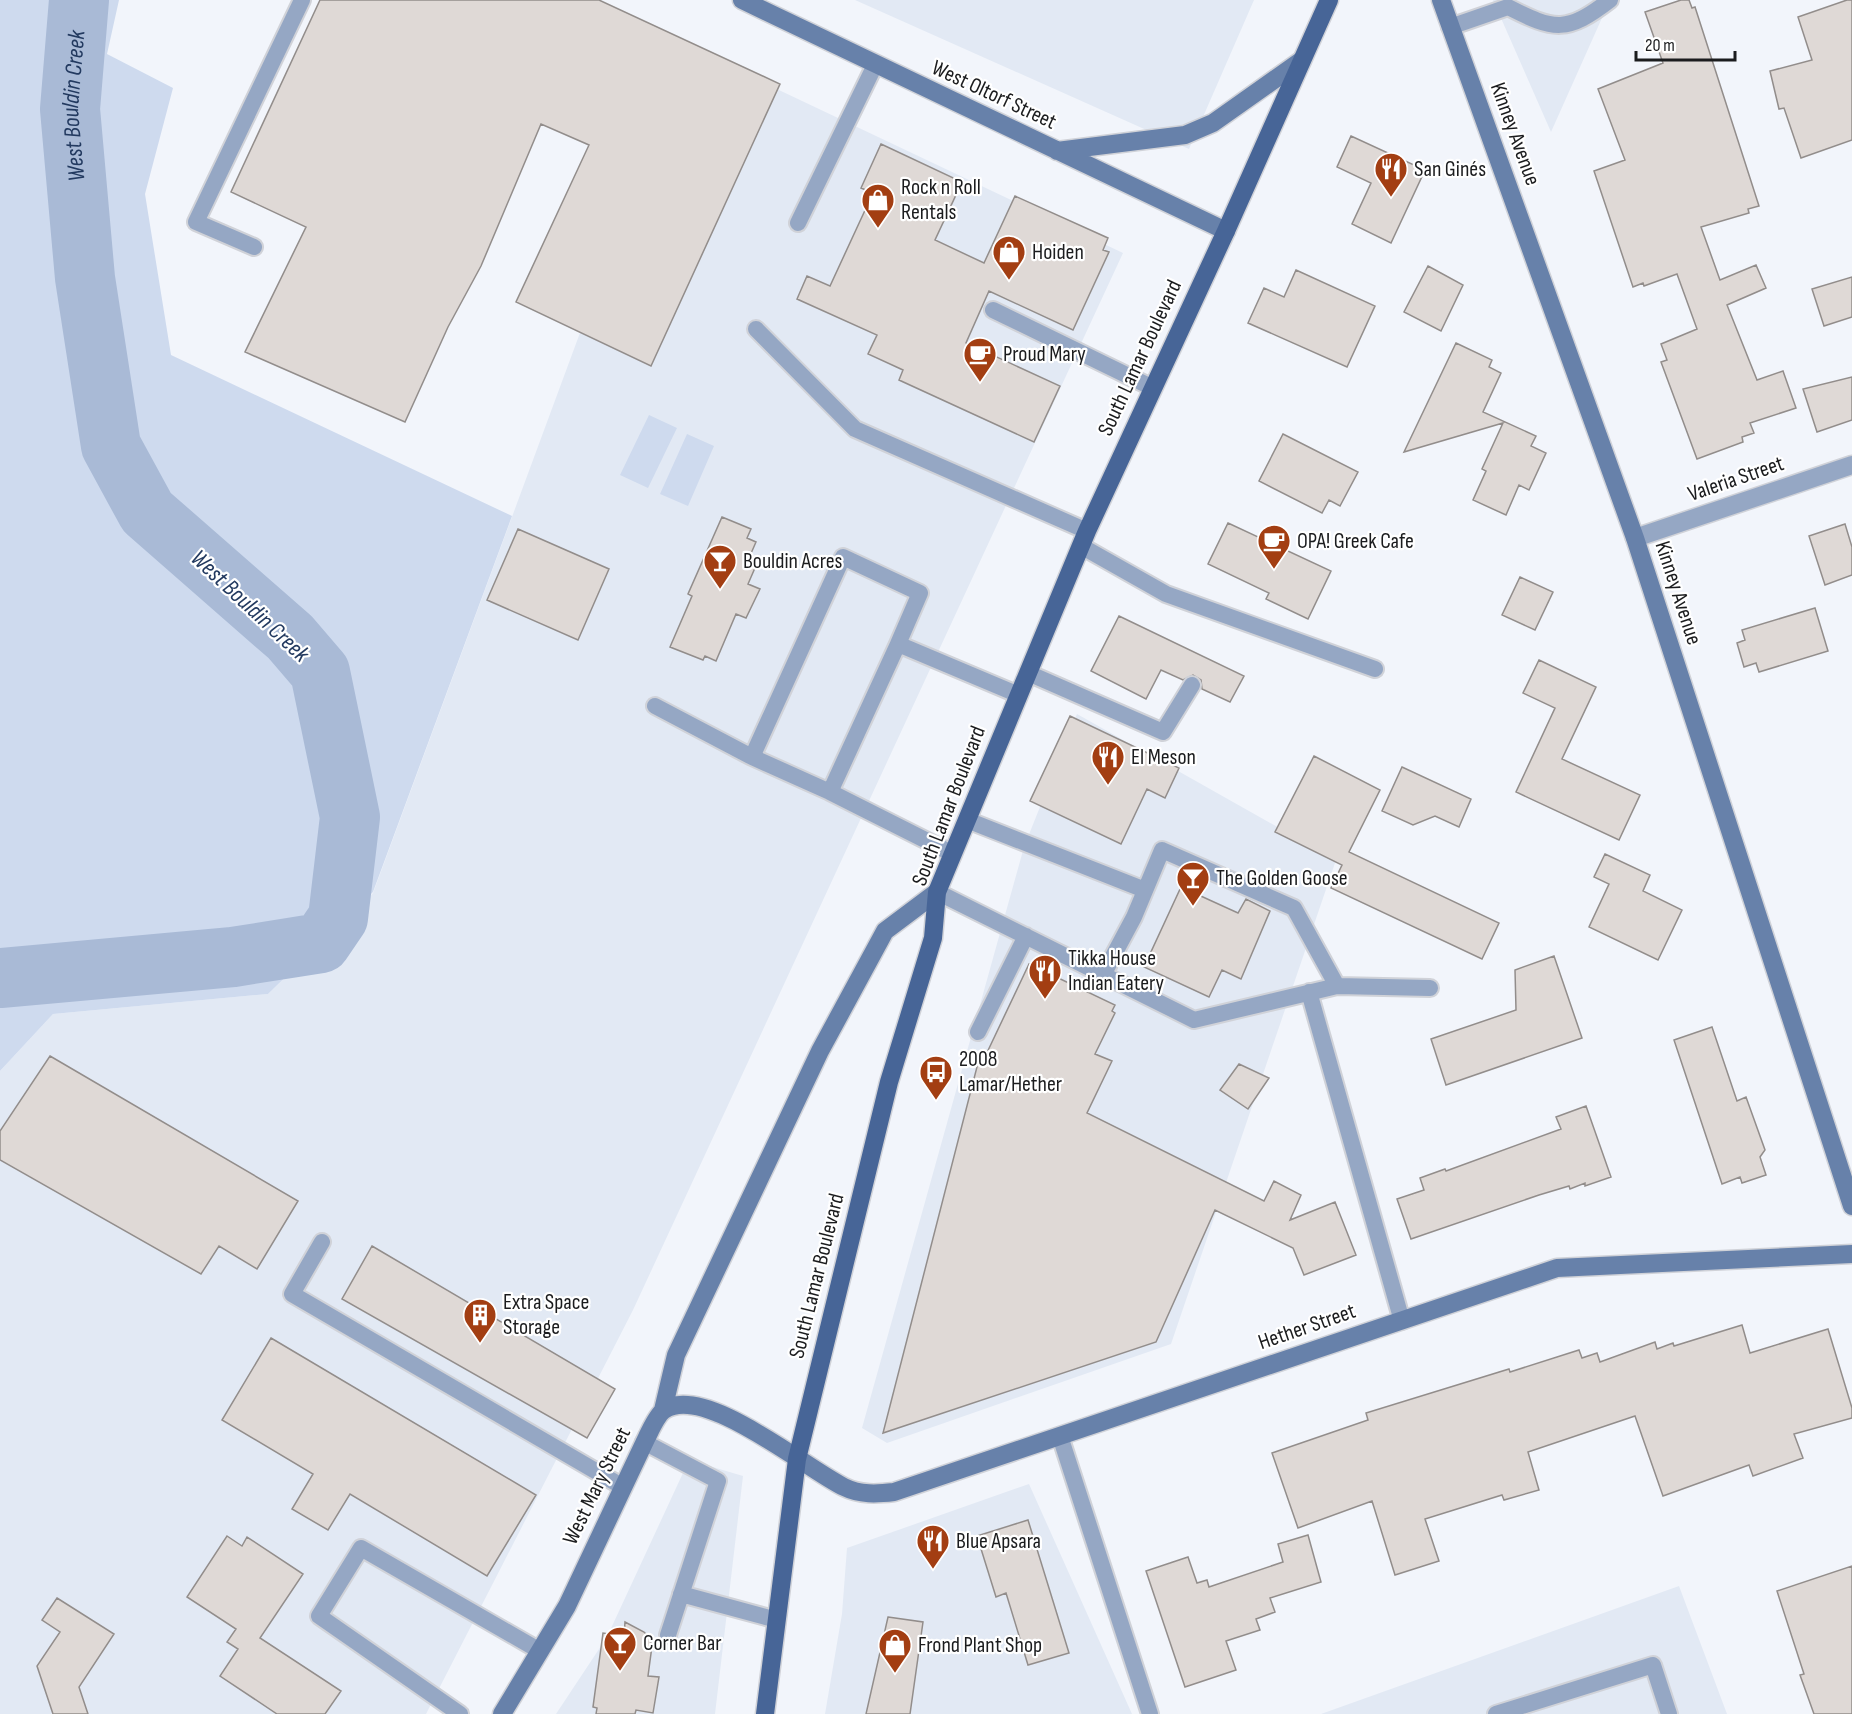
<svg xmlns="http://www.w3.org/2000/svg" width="1852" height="1714" font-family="'Sofia Sans Condensed',sans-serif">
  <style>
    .built { fill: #e2e9f4 }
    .green { fill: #cedaee }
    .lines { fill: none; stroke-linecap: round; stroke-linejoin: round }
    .river { stroke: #a9bad6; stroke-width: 60 }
    .building { fill: #dfd9d6; stroke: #928d8b; stroke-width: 1.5 }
    .lane-casing { stroke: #d0d2d8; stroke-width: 20 }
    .street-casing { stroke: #d0d2d8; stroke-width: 21 }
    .secondary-casing { stroke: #d0d2d8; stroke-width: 21 }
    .primary-casing { stroke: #d0d2d8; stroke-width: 21 }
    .lane { stroke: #95a7c4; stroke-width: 16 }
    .street { stroke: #95a7c4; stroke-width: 18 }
    .secondary { stroke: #6781aa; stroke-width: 18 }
    .primary { stroke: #476597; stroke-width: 18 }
    .labels { text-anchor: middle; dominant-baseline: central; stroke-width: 4.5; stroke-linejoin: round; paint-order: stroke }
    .street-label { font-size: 22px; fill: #1b1c1e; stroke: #fff }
    .poi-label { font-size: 22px; fill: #1b1c1e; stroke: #fff; text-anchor: start }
    .water-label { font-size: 24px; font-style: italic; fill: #233a60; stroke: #fff }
  </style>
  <rect width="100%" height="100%" fill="#f2f5fb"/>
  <path class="built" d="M 855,0 L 1254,0 L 1189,149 Z
    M 1493,0 L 1610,0 L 1551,132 Z
    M 686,46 L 1123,253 L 633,1310 L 426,1714 L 0,1714 L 0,1071 L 53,1014 L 268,994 L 373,893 Z
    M 1077,714 L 1336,860 L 1171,1344 L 887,1443 L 862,1428 L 1024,847 Z
    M 689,1460 L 743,1476 L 715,1714 L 556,1714 L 607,1637 Z
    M 1029,1484 L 1132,1714 L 825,1714 L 842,1614 L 847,1548 Z
    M 1679,1586 L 1727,1714 L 1321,1714 Z"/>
  <path class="green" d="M 0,0 L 119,0 L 107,54 L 173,88 L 145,194 L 171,355 L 512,516 L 373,892 L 268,994 L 53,1014 L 0,1071 Z
    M 649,415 L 677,428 L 648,488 L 620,475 Z
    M 687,434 L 714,446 L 688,506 L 660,494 Z"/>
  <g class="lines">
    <path class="river" id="s1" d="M 0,978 L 233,957 L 321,943 L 338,918 L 350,817 L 320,672 L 290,637 L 147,512 L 111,446 L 85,278 L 70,109 L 79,0"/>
  </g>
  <path class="building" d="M 320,0 L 599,0 L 780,84 L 651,366 L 516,302 L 589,145 L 541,124 L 481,266 L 448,327 L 405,422 L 245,352 L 306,227 L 231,192 Z
    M 1681,0 L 1689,0 L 1692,8 L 1695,7 L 1759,206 L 1748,209 L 1749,213 L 1701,227 L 1720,280 L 1756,265 L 1766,288 L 1727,305 L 1757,380 L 1783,371 L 1796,408 L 1750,423 L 1754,433 L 1742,437 L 1743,442 L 1697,459 L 1661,362 L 1667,360 L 1661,344 L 1697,329 L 1677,274 L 1644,286 L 1643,283 L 1633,287 L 1594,171 L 1625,160 L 1598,89 L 1663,63 L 1645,12 Z
    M 1847,0 L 1852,0 L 1852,140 L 1801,158 L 1784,108 L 1779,109 L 1770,71 L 1812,60 L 1798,17 Z
    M 1351,136 L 1425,170 L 1391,243 L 1352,224 L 1371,183 L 1337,167 Z
    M 881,144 L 962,182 L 935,240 L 984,263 L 1015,196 L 1108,238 L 1103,250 L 1109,252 L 1073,330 L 989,291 L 966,343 L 1060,386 L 1034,442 L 899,380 L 903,370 L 868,354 L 877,335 L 797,299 L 807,276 L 830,286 L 873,193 L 861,188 Z
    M 1428,266 L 1463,285 L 1441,331 L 1404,312 Z
    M 1296,270 L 1375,306 L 1347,367 L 1248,323 L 1264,288 L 1284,297 Z
    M 1852,277 L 1852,317 L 1824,326 L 1812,289 Z
    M 1456,343 L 1492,360 L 1489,367 L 1501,373 L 1483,412 L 1536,436 L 1531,446 L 1546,453 L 1529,490 L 1519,485 L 1506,515 L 1473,500 L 1486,471 L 1482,469 L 1503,423 L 1404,452 Z
    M 1852,377 L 1852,420 L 1817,432 L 1803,389 Z
    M 1283,434 L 1358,472 L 1340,506 L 1329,500 L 1322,513 L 1259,481 Z
    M 722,517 L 751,529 L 747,538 L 756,542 L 749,558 L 758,561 L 748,584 L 760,589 L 746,618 L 736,614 L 716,661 L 705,656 L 703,660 L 670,647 L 692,596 L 688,594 Z
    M 1228,523 L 1331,571 L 1308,619 L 1266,599 L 1269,593 L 1208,564 Z
    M 1845,524 L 1852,547 L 1852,575 L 1825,585 L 1809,536 Z
    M 518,529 L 609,569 L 578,640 L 487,600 Z
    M 1520,577 L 1553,592 L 1535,630 L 1502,615 Z
    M 1815,608 L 1828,651 L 1759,672 L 1756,663 L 1744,667 L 1737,643 L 1745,640 L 1742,630 Z
    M 1119,616 L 1244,676 L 1230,702 L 1202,689 L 1201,680 L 1193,675 L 1183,680 L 1161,670 L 1146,699 L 1091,671 Z
    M 1539,660 L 1596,687 L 1562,759 L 1640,795 L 1619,840 L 1516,792 L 1555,708 L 1523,693 Z
    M 1070,716 L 1179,768 L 1165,798 L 1147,789 L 1121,844 L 1030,801 Z
    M 1314,756 L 1380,790 L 1349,852 L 1499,923 L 1482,959 L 1331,888 L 1342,865 L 1275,832 Z
    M 1402,767 L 1471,799 L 1459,827 L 1435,816 L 1413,825 L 1382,811 Z
    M 1605,854 L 1650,875 L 1643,891 L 1682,910 L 1658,960 L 1589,927 L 1609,884 L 1594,877 Z
    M 1181,887 L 1238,913 L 1246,899 L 1270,911 L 1241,979 L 1222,970 L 1209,997 L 1144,967 Z
    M 1554,956 L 1582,1038 L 1446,1085 L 1431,1039 L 1516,1010 L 1515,970 Z
    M 1029,964 L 1115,1005 L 1112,1011 L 1115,1013 L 1095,1054 L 1112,1061 L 1087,1113 L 1264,1201 L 1274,1181 L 1301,1195 L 1290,1220 L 1335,1202 L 1356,1255 L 1304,1275 L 1293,1248 L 1215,1210 L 1156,1342 L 883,1433 L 979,1059 L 983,1061 Z
    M 1712,1027 L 1737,1101 L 1746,1097 L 1765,1150 L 1760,1157 L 1766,1175 L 1742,1183 L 1740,1177 L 1722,1184 L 1674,1040 Z
    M 50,1056 L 298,1201 L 257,1269 L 219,1246 L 201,1274 L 0,1160 L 0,1131 Z
    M 1239,1064 L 1269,1078 L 1248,1109 L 1220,1090 Z
    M 1586,1106 L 1611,1177 L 1585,1186 L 1585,1183 L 1570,1189 L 1569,1186 L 1539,1195 L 1411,1239 L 1397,1199 L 1424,1190 L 1420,1178 L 1445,1169 L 1446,1171 L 1561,1129 L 1556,1117 Z
    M 372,1246 L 615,1389 L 587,1438 L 342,1299 Z
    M 1742,1325 L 1750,1353 L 1828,1329 L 1852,1408 L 1852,1418 L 1794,1434 L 1803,1458 L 1753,1476 L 1749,1465 L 1663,1496 L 1635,1416 L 1528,1452 L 1539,1490 L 1504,1500 L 1502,1495 L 1425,1519 L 1439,1561 L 1395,1575 L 1372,1501 L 1298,1528 L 1272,1453 L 1368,1420 L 1366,1413 L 1509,1369 L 1510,1372 L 1579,1350 L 1582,1358 L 1597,1353 L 1600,1362 L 1655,1342 L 1657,1349 L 1673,1343 L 1674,1346 Z
    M 271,1338 L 536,1495 L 487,1576 L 350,1494 L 328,1530 L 292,1509 L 313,1474 L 222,1420 Z
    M 1028,1520 L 1069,1653 L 1028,1665 L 1006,1593 L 996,1597 L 977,1536 Z
    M 1308,1535 L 1321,1582 L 1270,1598 L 1275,1612 L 1256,1619 L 1260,1630 L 1226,1641 L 1236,1670 L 1185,1687 L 1146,1571 L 1188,1557 L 1197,1583 L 1207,1580 L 1209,1587 L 1283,1562 L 1278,1544 Z
    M 227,1536 L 242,1546 L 247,1537 L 303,1574 L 260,1638 L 341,1691 L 325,1714 L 277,1714 L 220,1676 L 238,1649 L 227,1642 L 236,1629 L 187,1597 Z
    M 1852,1566 L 1852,1714 L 1814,1714 L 1800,1675 L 1804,1674 L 1777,1591 Z
    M 57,1598 L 114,1634 L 79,1687 L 88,1714 L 53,1714 L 37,1666 L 60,1632 L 42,1620 Z
    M 888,1617 L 923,1622 L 910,1714 L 866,1714 Z
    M 625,1622 L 644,1632 L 650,1638 L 652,1646 L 648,1676 L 659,1677 L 653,1713 L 636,1710 L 635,1714 L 596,1714 L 597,1708 L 593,1707 L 603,1633 L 624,1636 Z"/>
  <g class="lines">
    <g class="lane-casing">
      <path id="lane" d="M 1450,27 L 1508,7 C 1555,31 1567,33 1610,0
        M 798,223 L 875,65
        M 254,247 L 196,222 L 302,0
        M 993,310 L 1153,388
        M 756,329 L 855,429 L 1087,531
        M 1081,546 L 1166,594 L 1375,669
        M 1028,673 L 1163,732 L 1192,685
        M 655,706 L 752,757 L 843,557 L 920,593 L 898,644 L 1019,695
        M 752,757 L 830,792 L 898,644
        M 830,792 L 953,854
        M 967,820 L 1145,890
        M 937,892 L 1194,1020 L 1337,986 L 1430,988
        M 1103,975 L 1134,917 L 1162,850 L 1294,908 L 1337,986
        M 1309,992 L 1402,1321
        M 978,1032 L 1026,936
        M 322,1242 L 292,1294 L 623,1487
        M 1060,1436 L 1150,1714
        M 644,1442 L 718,1481 L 668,1635
        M 681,1594 L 777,1620
        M 460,1714 L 319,1616 L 361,1548 L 540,1651
        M 1496,1714 L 1653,1665 L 1669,1714"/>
    </g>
    <g class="street-casing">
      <path id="street" d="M 1635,538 L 1852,465"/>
    </g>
    <g class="secondary-casing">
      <path id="secondary" d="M 742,0 L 1226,231
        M 1441,0 L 1635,538 L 1852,1206
        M 1057,151 L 1185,135 L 1213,123 L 1302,60
        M 663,1410 L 676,1355 L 820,1051 L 885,931 L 937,892
        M 502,1714 L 567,1606 L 647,1437 C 651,1429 657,1415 664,1410 C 704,1383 805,1468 844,1487 C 860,1495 877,1494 894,1492 L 1557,1268 L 1852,1254"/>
    </g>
    <g class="primary-casing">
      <path id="primary" d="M 765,1714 L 797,1459 L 889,1082 L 933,938 L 937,892 L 1087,531 L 1226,231 L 1329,0"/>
    </g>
    <use href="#lane" class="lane"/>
    <use href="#street" class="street"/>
    <use href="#secondary" class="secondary"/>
    <use href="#primary" class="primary"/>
  </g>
  <defs>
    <g id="restaurant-pin" transform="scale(1.725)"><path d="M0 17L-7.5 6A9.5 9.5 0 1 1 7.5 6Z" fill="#a33e12" stroke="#fff"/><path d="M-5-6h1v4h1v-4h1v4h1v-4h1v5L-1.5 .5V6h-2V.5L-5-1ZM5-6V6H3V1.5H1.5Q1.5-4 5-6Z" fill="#fff"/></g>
    <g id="shop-pin" transform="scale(1.725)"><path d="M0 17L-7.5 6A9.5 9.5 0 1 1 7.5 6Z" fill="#a33e12" stroke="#fff"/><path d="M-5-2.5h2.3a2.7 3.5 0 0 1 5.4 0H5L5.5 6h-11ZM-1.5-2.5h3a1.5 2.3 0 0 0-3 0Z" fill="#fff"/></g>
    <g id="cafe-pin" transform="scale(1.725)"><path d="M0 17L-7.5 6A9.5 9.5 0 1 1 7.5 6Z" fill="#a33e12" stroke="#fff"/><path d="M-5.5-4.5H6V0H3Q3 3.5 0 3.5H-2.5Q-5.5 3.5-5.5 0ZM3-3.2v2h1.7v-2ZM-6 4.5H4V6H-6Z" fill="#fff"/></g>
    <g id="bar-pin" transform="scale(1.725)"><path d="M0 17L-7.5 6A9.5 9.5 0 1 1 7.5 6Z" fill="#a33e12" stroke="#fff"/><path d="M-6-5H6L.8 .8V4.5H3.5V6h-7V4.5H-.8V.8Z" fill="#fff"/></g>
    <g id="bus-pin" transform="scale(1.725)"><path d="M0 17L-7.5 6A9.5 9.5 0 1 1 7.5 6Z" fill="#a33e12" stroke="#fff"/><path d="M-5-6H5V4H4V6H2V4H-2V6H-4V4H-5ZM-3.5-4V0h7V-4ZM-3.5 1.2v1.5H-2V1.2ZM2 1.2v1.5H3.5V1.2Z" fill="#fff"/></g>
    <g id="building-pin" transform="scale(1.725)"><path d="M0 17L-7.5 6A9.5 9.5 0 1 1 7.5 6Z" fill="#a33e12" stroke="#fff"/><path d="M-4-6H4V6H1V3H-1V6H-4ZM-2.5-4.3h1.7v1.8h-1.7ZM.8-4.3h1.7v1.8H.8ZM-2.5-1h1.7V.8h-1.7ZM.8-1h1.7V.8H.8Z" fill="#fff"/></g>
  </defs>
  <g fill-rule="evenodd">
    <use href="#restaurant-pin" x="1391" y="169"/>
    <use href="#shop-pin" x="878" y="200"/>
    <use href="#shop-pin" x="1009" y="252"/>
    <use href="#cafe-pin" x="980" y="354"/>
    <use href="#cafe-pin" x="1274" y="541"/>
    <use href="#bar-pin" x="720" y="561"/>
    <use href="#restaurant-pin" x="1108" y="757"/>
    <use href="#bar-pin" x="1193" y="878"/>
    <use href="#restaurant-pin" x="1045" y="971"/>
    <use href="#bus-pin" x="936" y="1072"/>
    <use href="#building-pin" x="480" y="1315"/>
    <use href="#restaurant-pin" x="933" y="1541"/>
    <use href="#bar-pin" x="620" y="1643"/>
    <use href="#shop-pin" x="895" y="1645"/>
  </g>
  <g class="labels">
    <g class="street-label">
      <text transform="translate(994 95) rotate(25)">West Oltorf Street</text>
      <text transform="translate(1515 134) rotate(70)">Kinney Avenue</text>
      <text transform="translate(1140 358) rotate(-65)">South Lamar Boulevard</text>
      <text transform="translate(1736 479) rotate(-19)">Valeria Street</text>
      <text transform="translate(1678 593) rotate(72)">Kinney Avenue</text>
      <text transform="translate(949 806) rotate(-69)">South Lamar Boulevard</text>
      <text transform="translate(817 1276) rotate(-76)">South Lamar Boulevard</text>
      <text transform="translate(1307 1327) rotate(-19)">Hether Street</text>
      <text transform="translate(597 1486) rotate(-64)">West Mary Street</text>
    </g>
    <g class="poi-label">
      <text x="1414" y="169">San Ginés</text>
      <text x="901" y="187">Rock n Roll<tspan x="901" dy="25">Rentals</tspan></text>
      <text x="1032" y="252">Hoiden</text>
      <text x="1003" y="354">Proud Mary</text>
      <text x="1297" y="541">OPA! Greek Cafe</text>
      <text x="743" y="561">Bouldin Acres</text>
      <text x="1131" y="757">El Meson</text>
      <text x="1216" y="878">The Golden Goose</text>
      <text x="1068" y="958">Tikka House<tspan x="1068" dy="25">Indian Eatery</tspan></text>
      <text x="959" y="1059">2008<tspan x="959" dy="25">Lamar/Hether</tspan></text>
      <text x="503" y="1302">Extra Space<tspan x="503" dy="25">Storage</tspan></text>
      <text x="956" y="1541">Blue Apsara</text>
      <text x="643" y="1643">Corner Bar</text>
      <text x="918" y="1645">Frond Plant Shop</text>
    </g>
    <g class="water-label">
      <text stroke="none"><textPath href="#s1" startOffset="1257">West Bouldin Creek</textPath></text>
      <text transform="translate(250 606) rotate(43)">West Bouldin Creek</text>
    </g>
  </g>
  <path d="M1636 51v9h99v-9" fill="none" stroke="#1b1c1e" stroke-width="3"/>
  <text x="1645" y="51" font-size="18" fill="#1b1c1e" stroke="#ffffff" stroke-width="4.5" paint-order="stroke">20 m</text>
</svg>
